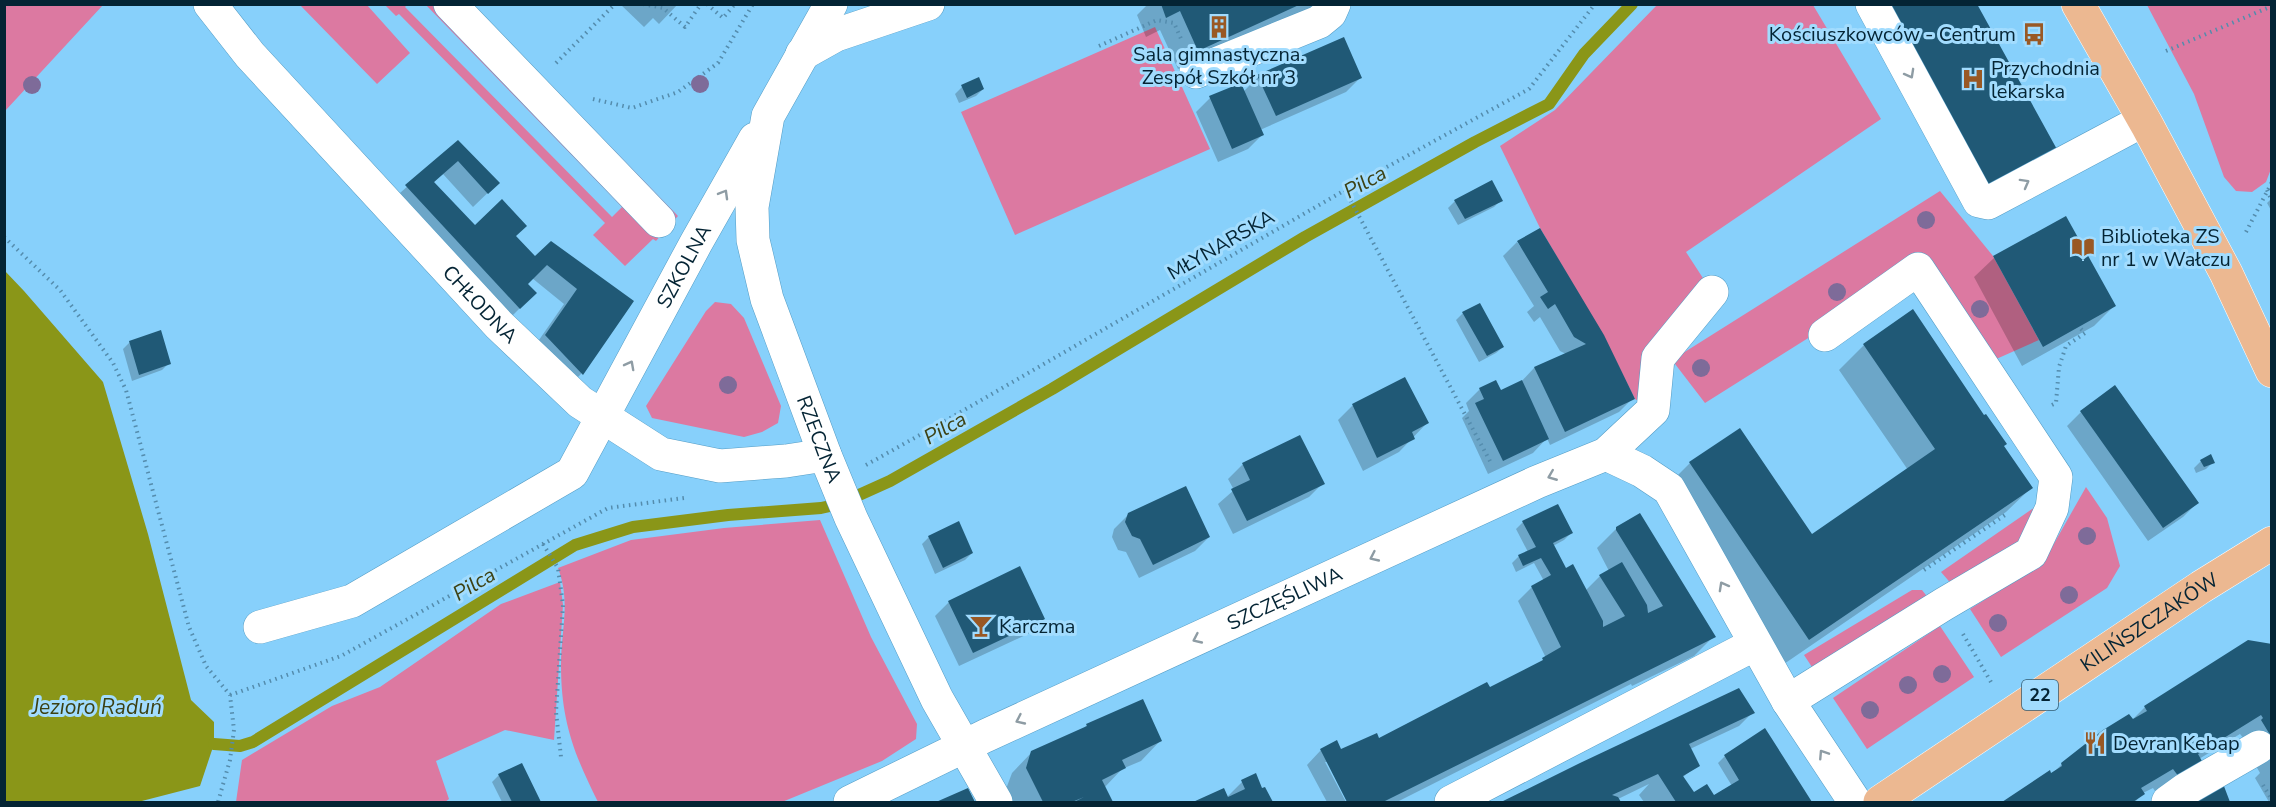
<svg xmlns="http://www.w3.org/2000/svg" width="2276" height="807" font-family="'Nunito Sans',sans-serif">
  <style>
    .green { fill: #dc79a1 }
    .water { fill: #8a9618 }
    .shadow { fill: #0003 }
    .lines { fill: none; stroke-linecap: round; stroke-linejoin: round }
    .stream { stroke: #8a9618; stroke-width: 12 }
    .building { fill: #205976 }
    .minor-casing { stroke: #539cc5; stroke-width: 34 }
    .major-casing { stroke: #fff; stroke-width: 34 }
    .path { stroke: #548cad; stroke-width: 4; stroke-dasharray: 1.5 4.5; stroke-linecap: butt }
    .minor { stroke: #fff; stroke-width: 33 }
    .major { stroke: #ecb891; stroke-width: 33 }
    .tree { fill: #7e6b99 }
    .oneway { stroke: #8e9ca4 }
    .labels { text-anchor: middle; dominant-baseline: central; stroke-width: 6; stroke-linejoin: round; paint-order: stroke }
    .shield { fill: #a2dcfe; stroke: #335b71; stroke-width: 1.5 }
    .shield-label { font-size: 18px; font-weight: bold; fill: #042434 }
    .poi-label { font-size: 20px; fill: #042434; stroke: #a2dcfe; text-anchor: start }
    .street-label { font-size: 20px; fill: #042434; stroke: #a2dcfe }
    .water-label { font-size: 21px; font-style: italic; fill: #3c4113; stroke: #a2dcfe }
  </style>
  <rect width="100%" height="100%" fill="#87d0fb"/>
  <path class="green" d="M 5,4 L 103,5 L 5,111 L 4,5 Z
    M 300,5 L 367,5 L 410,53 L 377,84 Z
    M 385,5 L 407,5 L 405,7 L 612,217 L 622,207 L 426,5 L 473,5 L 678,216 L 656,241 L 653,239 L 625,266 L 593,235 L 605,223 L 399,14 L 396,16 Z
    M 1657,5 L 1813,5 L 1881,119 L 1686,252 L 1712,292 L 1658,358 L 1653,410 L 1635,399 L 1603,336 L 1540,228 L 1500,146 L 1555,110 Z
    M 2147,5 L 2271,5 L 2271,169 L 2266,182 L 2252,192 L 2236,191 L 2224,177 L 2194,94 Z
    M 1155,27 L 1210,149 L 1015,235 L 961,112 Z
    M 1940,191 L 1993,256 L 2039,340 L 1976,368 L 1918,269 L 1705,403 L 1672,360 Z
    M 715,302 L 731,304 L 744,318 L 781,406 L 778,423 L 762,432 L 744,437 L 652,418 L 646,406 L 706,311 Z
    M 2086,487 L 2107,518 L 2120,566 L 2107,588 L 2001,657 L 1970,609 L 2043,563 Z
    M 2035,507 L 2031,537 L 1954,587 L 1941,572 Z
    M 820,520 L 871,637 L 917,724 L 916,739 L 882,761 L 782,802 L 598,802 C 574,754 561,721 561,665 C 561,629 571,603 558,568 L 631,540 L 724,528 Z
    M 560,582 L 563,605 L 554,740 L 505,730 L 436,761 L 449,799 L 445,802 L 236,802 L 242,760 L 332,706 L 380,687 L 501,604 Z
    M 1912,590 L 1922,590 L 1929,599 L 1814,670 L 1804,655 Z
    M 1940,626 L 1974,677 L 1867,749 L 1833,698 Z"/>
  <path class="water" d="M 5,271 L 24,291 L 103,382 L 148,534 L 191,700 L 214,722 L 214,744 L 200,786 L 138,802 L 5,802 Z"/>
  <path class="shadow" d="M 620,4 L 678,4 L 659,24 L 653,18 L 644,27 Z
    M 1148,4 L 1314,4 L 1304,14 L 1178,69 L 1160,30 L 1146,37 L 1137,15 Z
    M 1258,77 L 1360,78 L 1346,92 L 1260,130 L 1262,135 L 1248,149 L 1218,162 L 1196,112 L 1210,98 L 1243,92 Z
    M 962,87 L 983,89 L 976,96 L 959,103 L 955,94 Z
    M 458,142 L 498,183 L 473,207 L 443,174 L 433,183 L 474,227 L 514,236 L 535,258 L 632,301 L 581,374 L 568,387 L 532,350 L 564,304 L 532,278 L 526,284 L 535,293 L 506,322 L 392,200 Z
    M 2272,198 L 2272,212 L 2267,203 Z
    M 1501,200 L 1494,207 L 1458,225 L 1448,208 L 1455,201 Z
    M 2065,218 L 2114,306 L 2094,326 L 2022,366 L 1974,277 L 1994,258 Z
    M 1517,242 L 1633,398 L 1619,412 L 1550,445 L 1547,438 L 1533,453 L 1488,474 L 1462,418 L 1469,411 L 1466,403 L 1480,389 L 1500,392 L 1520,383 L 1534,368 L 1566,354 L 1560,351 L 1540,317 L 1534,322 L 1527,312 L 1534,306 L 1503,256 Z
    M 1913,312 L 2031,488 L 2006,512 L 1784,664 L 1670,483 L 1690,463 L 1811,537 L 1908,470 L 1839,370 L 1864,345 Z
    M 1463,313 L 1503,347 L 1496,353 L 1479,362 L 1456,320 Z
    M 130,342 L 169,363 L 162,370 L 132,381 L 123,349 Z
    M 1404,379 L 1427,423 L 1399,452 L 1363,471 L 1338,420 L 1352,406 Z
    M 2081,412 L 2197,503 L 2183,517 L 2148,541 L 2067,426 Z
    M 1300,437 L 1323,483 L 1309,497 L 1233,534 L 1218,504 L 1234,490 L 1228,479 L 1242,465 Z
    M 2201,461 L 2213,462 L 2206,469 L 2196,473 L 2194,468 Z
    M 1129,514 L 1209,537 L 1195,551 L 1139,578 L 1126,552 L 1118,550 L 1112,537 L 1114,529 Z
    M 1523,522 L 1571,533 L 1564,540 L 1553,546 L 1565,569 L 1585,591 L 1600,576 L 1609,571 L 1597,548 L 1617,528 L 1714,636 L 1694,656 L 1632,686 L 1631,684 L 1397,802 L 1349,802 L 1329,762 L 1325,762 L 1346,802 L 1327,802 L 1307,765 L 1321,750 L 1340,751 L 1378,740 L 1489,689 L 1538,664 L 1546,658 L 1518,601 L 1532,587 L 1544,581 L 1534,563 L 1516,572 L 1512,563 L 1519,556 L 1528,552 L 1516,529 Z
    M 929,537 L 972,553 L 965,560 L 935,574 L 922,544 Z
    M 949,602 L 1044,619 L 1030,633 L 959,666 L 935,616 Z
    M 2272,645 L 2272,802 L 2269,802 L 2255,778 L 2260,773 L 2242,741 L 2244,739 L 2240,734 L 2199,759 L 2158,796 L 2153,788 L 2143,793 L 2135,802 L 2005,802 L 2049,772 L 2051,775 L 2062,764 L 2132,720 L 2145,707 Z
    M 1753,712 L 1739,726 L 1690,749 L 1698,765 L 1683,777 L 1694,794 L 1707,800 L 1732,786 L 1718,763 L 1725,756 L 1764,730 L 1811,802 L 1644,802 L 1639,795 L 1649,784 L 1618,799 L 1620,802 L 1505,802 L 1580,764 Z
    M 1087,725 L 1160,741 L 1141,761 L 1122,769 L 1104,788 L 1111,802 L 1013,802 L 1006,789 L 1012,773 L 1032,752 L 1083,729 Z
    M 522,765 L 540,802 L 502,802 L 492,782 L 499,775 Z
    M 1255,775 L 1262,790 L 1265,789 L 1272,802 L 1197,802 L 1223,790 L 1227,797 L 1242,782 Z"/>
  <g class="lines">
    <path class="stream" d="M 214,744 L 240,746 L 253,742 L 575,545 L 633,527 L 728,515 L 821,508 L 839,504 L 890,481 L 1052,389 L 1305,237 L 1475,142 L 1549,104 L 1584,54 L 1632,4"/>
  </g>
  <path class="building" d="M 1161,4 L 1301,4 L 1198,51 L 1180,11 L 1166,18 Z
    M 1887,4 L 1977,4 L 2059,153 L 1990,191 Z
    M 1344,37 L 1362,78 L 1276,116 L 1257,75 Z
    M 979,77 L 984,89 L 967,98 L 961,85 Z
    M 1241,83 L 1264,135 L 1232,149 L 1209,96 Z
    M 458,140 L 500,183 L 488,194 L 458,161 L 434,182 L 475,225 L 502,199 L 527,226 L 516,236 L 535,256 L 551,241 L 634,301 L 583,375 L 545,335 L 577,289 L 547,265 L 528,284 L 537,293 L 520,309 L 405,185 Z
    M 1492,180 L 1503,201 L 1465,219 L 1454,200 Z
    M 2066,216 L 2116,306 L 2043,347 L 1993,256 Z
    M 1540,228 L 1604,335 L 1635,399 L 1565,432 L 1534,367 L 1586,344 L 1574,337 L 1555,304 L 1548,309 L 1540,297 L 1548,292 L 1517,241 Z
    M 1480,303 L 1504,347 L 1487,356 L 1462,312 Z
    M 1913,309 L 1984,415 L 1986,414 L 2007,444 L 2004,446 L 2033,488 L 1809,640 L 1689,462 L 1740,428 L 1812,534 L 1935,449 L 1863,344 Z
    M 161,330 L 171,364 L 139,375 L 129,341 Z
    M 1405,377 L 1429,423 L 1412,432 L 1415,439 L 1377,458 L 1352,404 Z
    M 1496,380 L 1501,390 L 1522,380 L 1549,439 L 1503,461 L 1475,403 L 1484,399 L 1479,388 Z
    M 2115,385 L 2199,503 L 2163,528 L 2080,411 Z
    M 1300,435 L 1325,484 L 1247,521 L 1231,489 L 1250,480 L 1242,463 Z
    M 2211,454 L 2215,463 L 2204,467 L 2200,460 Z
    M 1186,486 L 1210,537 L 1153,565 L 1140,539 L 1132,536 L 1125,522 L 1128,513 Z
    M 1558,504 L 1573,533 L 1553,543 L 1566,568 L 1573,564 L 1603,621 L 1603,627 L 1625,616 L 1599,575 L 1622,562 L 1647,605 L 1648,613 L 1663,606 L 1616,530 L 1616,527 L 1640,513 L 1716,637 L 1383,802 L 1347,802 L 1320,749 L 1337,740 L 1341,749 L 1377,733 L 1379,738 L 1487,682 L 1490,687 L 1543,660 L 1542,658 L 1561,647 L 1531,586 L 1551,575 L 1541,558 L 1523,566 L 1518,555 L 1536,547 L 1522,521 Z
    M 959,521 L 973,553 L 943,568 L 928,536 Z
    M 1020,566 L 1045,619 L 973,653 L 948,601 Z
    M 2248,640 L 2272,644 L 2272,738 L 2261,720 L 2263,718 L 2261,715 L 2198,754 L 2203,763 L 2179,777 L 2173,769 L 2141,788 L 2145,794 L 2133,802 L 2002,802 L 2050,770 L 2051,773 L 2062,766 L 2061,763 L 2103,730 L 2129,714 L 2133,719 L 2147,711 L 2144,706 Z
    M 1739,688 L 1755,713 L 1689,744 L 1700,766 L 1683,776 L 1694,792 L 1707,784 L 1714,795 L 1739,780 L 1724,755 L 1765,728 L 1812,802 L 1676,802 L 1658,774 L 1612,795 L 1618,797 L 1621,802 L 1501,802 L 1580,763 Z
    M 1143,699 L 1162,741 L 1122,760 L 1126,768 L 1102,780 L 1113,802 L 1074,802 L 1084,797 L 1072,802 L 1043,802 L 1026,768 L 1031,751 L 1087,726 L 1086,724 Z
    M 522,763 L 541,802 L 512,802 L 498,774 Z
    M 1256,773 L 1262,788 L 1265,787 L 1273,802 L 1193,802 L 1224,788 L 1228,797 L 1245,789 L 1241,780 Z
    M 2222,781 L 2230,802 L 2192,802 Z
    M 968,788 L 975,802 L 936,802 Z"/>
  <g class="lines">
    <g class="minor-casing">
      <g id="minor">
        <path id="s1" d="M 210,4 L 250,55 L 499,325 L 580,402 L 661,454 L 720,466 L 786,461 L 825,455"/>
        <path d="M 450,4 L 659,221"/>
        <path id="s2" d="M 831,4 L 768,116 L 752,207 L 753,240 L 767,299 L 825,455 L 851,518 L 937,699 L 996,802"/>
        <path d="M 1872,4 L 1979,201 L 1988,203 L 2144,120"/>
        <path d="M 802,54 L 836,35 L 928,4"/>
        <path d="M 1196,72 L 1319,22 L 1330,13 L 1334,4"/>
        <path d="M 1606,454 L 1642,471 L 1669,489 L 1788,701 L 1855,802"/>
        <path id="s3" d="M 260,627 L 352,601 L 572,473 L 696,243 L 755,139"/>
        <path d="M 1788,701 L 1944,604 L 2031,553 L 2052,508 L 2056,477 L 1918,269 L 1825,335"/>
        <path id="s4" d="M 850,802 L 985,736 L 1537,482 L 1606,454 L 1653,410 L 1658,358 L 1712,292"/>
        <path d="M 1451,802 L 1755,644"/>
        <path d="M 2168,802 L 2186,789 L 2259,747"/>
      </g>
    </g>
    <g class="major-casing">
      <g id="major">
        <path d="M 2078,4 L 2147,125 L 2226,273 L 2272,371"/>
        <path id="s5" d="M 1880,802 L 2201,587 L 2272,543"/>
      </g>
    </g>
    <path class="path" d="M 643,4 L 663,8 L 685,27 L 701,4
      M 707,4 L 723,18 L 735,4
      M 1099,46 L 1157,20 L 1174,23 L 1182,41
      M 2166,51 L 2272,6
      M 556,63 L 615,4
      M 593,99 L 632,108 L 678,92 L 718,63 L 753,4
      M 1345,190 L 1491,463
      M 2267,190 L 2272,201
      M 2246,232 L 2272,182
      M 4,237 L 60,290 L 113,363 L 126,390 L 189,627 L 206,666 L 230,695 L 234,730 L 230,760 L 218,802
      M 2052,405 L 2056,403 L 2059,367 L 2066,346 L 2085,333 L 2079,327
      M 866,465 L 952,417 L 1345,190 L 1529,89 L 1595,4
      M 543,544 L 558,568 L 563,605 L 556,712 L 561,757
      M 1924,570 L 2008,513
      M 1963,634 L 1991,682
      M 230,695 L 341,656 L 608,508 L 684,498
      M 2263,785 L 2272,800"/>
    <use href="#minor" class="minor"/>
    <use href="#major" class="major"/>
  </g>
  <g class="tree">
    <circle cx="700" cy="84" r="9"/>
    <circle cx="32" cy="85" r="9"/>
    <circle cx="1926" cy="220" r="9"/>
    <circle cx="1837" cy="292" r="9"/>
    <circle cx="1980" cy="309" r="9"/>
    <circle cx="1701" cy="368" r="9"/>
    <circle cx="728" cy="385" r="9"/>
    <circle cx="2087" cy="536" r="9"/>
    <circle cx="2069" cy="595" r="9"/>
    <circle cx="1998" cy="623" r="9"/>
    <circle cx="1942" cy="674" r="9"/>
    <circle cx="1908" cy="685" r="9"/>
    <circle cx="1870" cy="710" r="9"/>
  </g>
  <defs><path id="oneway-chevron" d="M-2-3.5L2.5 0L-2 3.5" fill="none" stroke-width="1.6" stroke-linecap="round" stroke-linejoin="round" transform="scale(1.5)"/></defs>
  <g class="oneway">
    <use href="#oneway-chevron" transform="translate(1910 74) rotate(61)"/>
    <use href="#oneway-chevron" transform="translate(2025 183) rotate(-29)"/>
    <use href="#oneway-chevron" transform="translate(724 194) rotate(-60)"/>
    <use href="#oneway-chevron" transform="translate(630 365) rotate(-62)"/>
    <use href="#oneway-chevron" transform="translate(1552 476) rotate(158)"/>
    <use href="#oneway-chevron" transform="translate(1374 557) rotate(155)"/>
    <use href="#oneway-chevron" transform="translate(1723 586) rotate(-119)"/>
    <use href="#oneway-chevron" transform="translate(1197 639) rotate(155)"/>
    <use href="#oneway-chevron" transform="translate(1020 720) rotate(155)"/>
    <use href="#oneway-chevron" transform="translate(1823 754) rotate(-123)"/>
  </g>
  <defs>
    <g id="building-bare" transform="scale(1.8)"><path d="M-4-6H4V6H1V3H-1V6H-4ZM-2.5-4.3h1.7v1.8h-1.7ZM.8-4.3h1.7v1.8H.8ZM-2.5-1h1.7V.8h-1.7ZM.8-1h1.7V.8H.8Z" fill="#995824" stroke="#a2dcfe" stroke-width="2.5" paint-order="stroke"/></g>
    <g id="bus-bare" transform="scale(1.8)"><path d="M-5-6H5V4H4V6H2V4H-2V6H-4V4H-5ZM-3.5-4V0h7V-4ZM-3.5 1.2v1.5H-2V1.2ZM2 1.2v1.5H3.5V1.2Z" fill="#995824" stroke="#a2dcfe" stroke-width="2.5" paint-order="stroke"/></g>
    <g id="hospital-bare" transform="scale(1.8)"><path d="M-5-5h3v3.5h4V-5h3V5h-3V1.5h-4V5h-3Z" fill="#995824" stroke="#a2dcfe" stroke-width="2.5" paint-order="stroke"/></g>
    <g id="library-bare" transform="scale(1.8)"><path d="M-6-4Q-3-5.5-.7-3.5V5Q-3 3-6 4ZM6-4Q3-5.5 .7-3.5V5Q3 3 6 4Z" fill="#995824" stroke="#a2dcfe" stroke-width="2.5" paint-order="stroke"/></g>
    <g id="bar-bare" transform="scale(1.8)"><path d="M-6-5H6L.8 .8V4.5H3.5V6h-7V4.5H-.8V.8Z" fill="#995824" stroke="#a2dcfe" stroke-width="2.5" paint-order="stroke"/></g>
    <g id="restaurant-bare" transform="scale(1.8)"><path d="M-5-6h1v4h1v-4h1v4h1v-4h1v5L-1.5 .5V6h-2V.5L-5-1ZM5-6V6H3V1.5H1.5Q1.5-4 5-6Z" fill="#995824" stroke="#a2dcfe" stroke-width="2.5" paint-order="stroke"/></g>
  </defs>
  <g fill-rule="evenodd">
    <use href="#building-bare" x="1219" y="27"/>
    <use href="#bus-bare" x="2034" y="34"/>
    <use href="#hospital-bare" x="1973" y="79"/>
    <use href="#library-bare" x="2083" y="247"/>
    <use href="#bar-bare" x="981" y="626"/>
    <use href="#restaurant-bare" x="2095" y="743"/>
  </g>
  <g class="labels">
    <rect class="shield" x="2022" y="680" width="36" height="30" rx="4.5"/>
    <g class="shield-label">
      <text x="2040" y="695">22</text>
    </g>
    <g class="poi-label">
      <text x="2016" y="34" text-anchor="end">Kościuszkowców - Centrum</text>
      <text x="1219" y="54" text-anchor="middle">Sala gimnastyczna.<tspan x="1219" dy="23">Zespół Szkół nr 3</tspan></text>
      <text x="1991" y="68">Przychodnia<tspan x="1991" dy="23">lekarska</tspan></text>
      <text x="2101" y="236">Biblioteka ZS<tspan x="2101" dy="23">nr 1 w Wałczu</tspan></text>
      <text x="999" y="626">Karczma</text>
      <text x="2113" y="743">Devran Kebap</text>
    </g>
    <g class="street-label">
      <text transform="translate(1221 245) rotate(-30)">MŁYNARSKA</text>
      <text stroke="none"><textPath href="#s3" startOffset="585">SZKOLNA</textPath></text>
      <text stroke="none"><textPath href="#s1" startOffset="404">CHŁODNA</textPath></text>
      <text stroke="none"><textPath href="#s2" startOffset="464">RZECZNA</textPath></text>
      <text stroke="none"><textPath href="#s4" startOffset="480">SZCZĘŚLIWA</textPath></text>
      <text stroke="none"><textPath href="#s5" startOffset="324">KILIŃSZCZAKÓW</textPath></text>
    </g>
    <g class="water-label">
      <text transform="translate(1365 182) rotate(-29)">Pilca</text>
      <text transform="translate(945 428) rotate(-29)">Pilca</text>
      <text transform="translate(474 584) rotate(-31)">Pilca</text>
      <text x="97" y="707">Jezioro Raduń</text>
    </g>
  </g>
  <rect width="2276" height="807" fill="none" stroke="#042434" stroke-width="12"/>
</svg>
